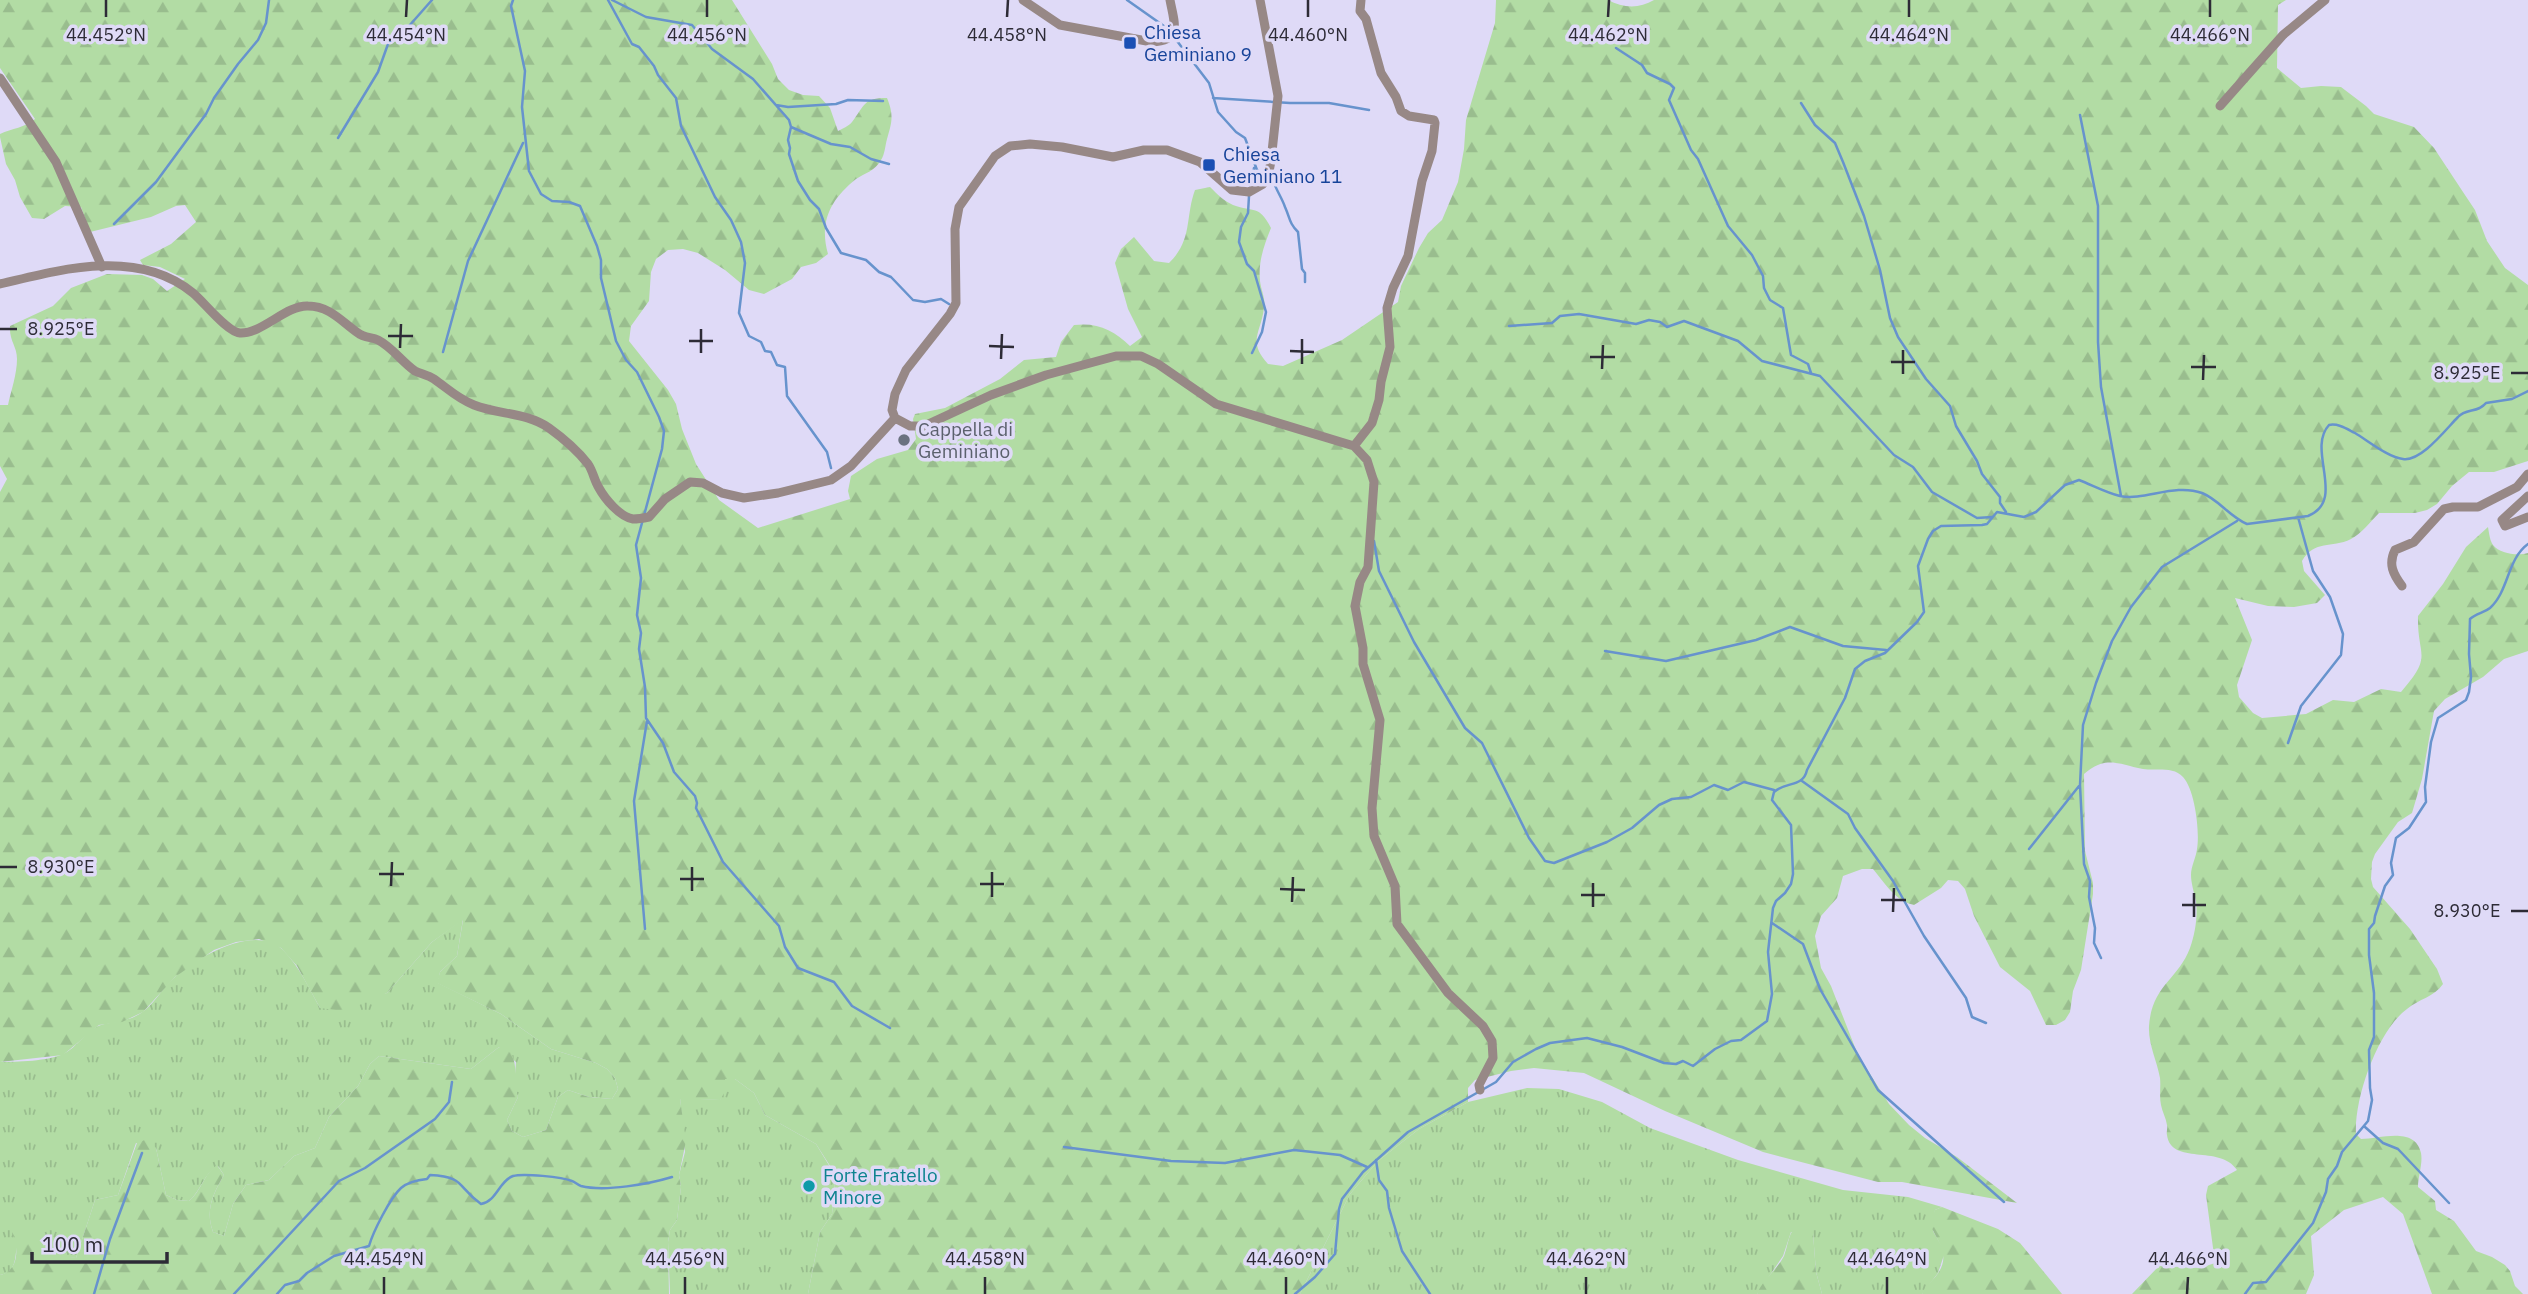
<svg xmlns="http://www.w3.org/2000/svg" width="2528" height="1294" font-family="'IBM Plex Sans',sans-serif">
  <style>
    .grass { fill: url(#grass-tufts) }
    .forest { fill: url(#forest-firs) }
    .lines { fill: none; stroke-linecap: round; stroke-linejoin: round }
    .stream { stroke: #6793cd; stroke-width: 2.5 }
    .minor { stroke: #978886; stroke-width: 9 }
    .ticks { fill: none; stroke: #2d2b36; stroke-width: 2.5 }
    .transit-dot { fill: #1a4fb4; stroke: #dfdaf7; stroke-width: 2.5 }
    .worship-dot { fill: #6b7280; stroke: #dfdaf7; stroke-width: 2.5 }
    .culture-dot { fill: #0f9aa8; stroke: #dfdaf7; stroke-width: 2.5 }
    .labels { text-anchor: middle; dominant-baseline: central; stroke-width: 7; stroke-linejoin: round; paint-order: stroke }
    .transit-label { font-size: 19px; fill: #164399; stroke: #dfdaf7; text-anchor: start }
    .worship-label { font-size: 19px; fill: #5b616d; stroke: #dfdaf7; text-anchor: start }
    .culture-label { font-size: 19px; fill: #0d838f; stroke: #dfdaf7; text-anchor: start }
    .ticks-label { font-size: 18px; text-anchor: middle; fill: #2d2b36; stroke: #dfdaf7; stroke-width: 7; stroke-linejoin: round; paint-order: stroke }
  </style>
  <defs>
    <pattern id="grass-tufts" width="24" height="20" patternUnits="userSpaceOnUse" patternTransform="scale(1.75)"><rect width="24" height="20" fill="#b2dca4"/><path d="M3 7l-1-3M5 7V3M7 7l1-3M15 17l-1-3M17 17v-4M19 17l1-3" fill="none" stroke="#99bd8e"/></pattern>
    <pattern id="forest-firs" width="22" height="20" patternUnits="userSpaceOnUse" patternTransform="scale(1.75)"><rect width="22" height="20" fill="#b2dca4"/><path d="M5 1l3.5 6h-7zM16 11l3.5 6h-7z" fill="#99bd8e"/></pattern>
  </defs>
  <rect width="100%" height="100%" fill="#dfdaf7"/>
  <path class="grass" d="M 463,919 L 457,956 L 440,972 L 438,983 L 501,1014 L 551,1049 L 596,1063 L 607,1069 L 615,1078 L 618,1089 L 612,1099 L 589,1097 L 568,1090 L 558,1097 L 546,1130 L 523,1137 L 512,1131 L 507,1120 L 518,1097 L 514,1086 L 516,1062 L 499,1047 L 471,1069 L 379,1056 L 370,1064 L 358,1086 L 329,1117 L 315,1148 L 294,1156 L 269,1180 L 246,1185 L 233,1204 L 224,1236 L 213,1232 C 205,1210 213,1194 224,1175 L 218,1166 C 203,1174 202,1190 189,1201 L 177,1200 L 166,1195 L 156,1148 L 136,1143 L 118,1195 L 95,1200 L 76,1258 L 44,1256 L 17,1243 C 15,1257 17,1272 0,1275 L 0,1062 C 16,1062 49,1061 63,1054 C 77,1048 86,1030 101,1025 C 115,1021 128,1022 141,1013 C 154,1005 162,988 174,978 C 197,957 255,923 283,950 C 299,966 309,988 320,1008 L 387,993 L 432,942 Z
    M 724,1079 L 735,1079 L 754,1093 L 765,1115 L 816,1144 L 841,1185 L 835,1182 L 832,1214 L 820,1232 L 808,1294 L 670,1294 L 668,1242 L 670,1230 L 677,1220 L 681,1187 L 679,1175 L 685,1152 L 680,1098 L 720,1100 Z
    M 1527,1088 L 1559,1089 L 1602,1102 L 1650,1128 L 1738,1160 L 1843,1190 L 1908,1197 L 1942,1207 L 1935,1210 L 1933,1231 L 1945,1252 L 1938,1273 L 1922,1294 L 1822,1294 L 1816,1272 L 1813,1233 L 1791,1232 L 1783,1256 L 1757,1294 L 1300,1294 L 1350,1194 L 1378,1161 L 1419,1129 L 1468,1102 Z"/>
  <path class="forest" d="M 0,0 L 732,0 L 772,64 L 778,79 L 789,90 L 803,95 L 819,96 L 830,108 L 838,131 C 842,129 849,126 852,122 C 865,105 863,98 887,98 C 894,115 892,122 887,139 C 885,146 885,154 881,160 C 875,171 865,173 856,179 C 830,200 819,222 828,254 L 816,263 L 801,267 L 792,279 L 764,294 L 749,290 L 725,270 L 698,253 L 683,249 L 668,250 L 656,259 L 651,272 L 649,301 L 631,326 L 629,341 L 668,390 L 676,404 L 682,429 L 696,464 L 719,500 L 758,528 L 850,499 L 848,491 L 851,476 L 877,459 L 908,450 L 916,439 L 913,419 L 915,414 L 945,408 L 1000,379 L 1024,360 L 1056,357 L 1061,342 L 1074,325 C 1097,322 1114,330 1130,346 L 1142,337 L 1128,309 L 1115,263 L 1121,249 L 1134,237 L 1154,261 L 1169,263 C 1193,240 1185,217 1195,190 L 1210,187 C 1217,194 1224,201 1233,205 C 1254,213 1259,204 1271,228 C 1264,245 1258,262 1260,281 C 1261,290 1266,300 1264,308 C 1261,333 1247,341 1268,364 L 1283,366 L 1342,340 L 1398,302 L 1401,286 L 1419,248 L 1428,233 L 1442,220 L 1458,182 L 1464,149 L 1466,120 L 1495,23 L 1496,0 L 1608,0 C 1623,8 1639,9 1654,0 L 2286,0 L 2278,5 L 2277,68 L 2301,88 L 2321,86 L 2341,87 L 2366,106 L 2374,114 L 2414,127 L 2434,148 L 2463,192 L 2475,210 L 2487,241 L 2505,268 L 2528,285 L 2528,461 L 2494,472 L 2469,472 L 2452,486 L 2437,504 L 2427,510 L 2415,513 L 2379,513 C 2371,521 2361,534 2351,539 C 2331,549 2315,539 2302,561 L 2304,571 L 2325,595 L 2317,603 L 2294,607 L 2268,606 L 2235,598 L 2252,640 L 2237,685 L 2239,697 L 2253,713 L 2262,718 L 2306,714 L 2333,700 L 2354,702 L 2381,689 L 2401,692 C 2434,654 2417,658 2418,616 L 2443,584 L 2466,547 L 2488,527 C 2489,533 2490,541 2493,545 C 2500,554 2518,556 2528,553 L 2528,651 L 2504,659 L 2483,677 L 2445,699 L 2434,711 L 2422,779 L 2412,813 L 2398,822 L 2375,854 L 2372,862 L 2371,879 L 2373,887 L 2410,929 L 2437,969 L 2443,984 C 2434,997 2419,999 2407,1009 C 2378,1030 2354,1098 2356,1134 L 2361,1139 C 2380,1139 2415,1126 2421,1153 C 2423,1164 2418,1176 2418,1187 L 2435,1201 L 2436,1210 L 2454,1221 L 2476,1251 L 2492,1257 L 2505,1265 L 2510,1271 L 2515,1286 L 2523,1294 L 2432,1294 L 2403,1214 L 2383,1197 L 2344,1210 L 2311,1236 L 2314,1275 L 2306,1294 L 2132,1294 L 2159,1266 L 2200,1268 L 2215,1263 L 2206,1195 L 2208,1186 L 2237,1170 C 2220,1144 2171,1166 2167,1135 C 2166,1132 2168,1128 2167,1125 C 2166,1118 2162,1111 2161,1105 C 2159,1096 2161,1087 2160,1078 C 2157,1061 2148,1044 2149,1026 C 2152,985 2178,980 2190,948 C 2195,934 2198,916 2196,901 C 2194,892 2191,883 2191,875 C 2191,866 2196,858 2197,849 C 2200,832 2195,790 2183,777 C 2173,766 2156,771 2143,769 C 2118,764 2106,755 2084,774 L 2085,851 L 2093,883 L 2093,894 L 2081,970 L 2073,991 L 2070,1012 L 2065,1020 L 2056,1025 L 2046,1025 L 2030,991 L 2000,967 L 1974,916 L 1965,889 L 1958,881 L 1948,880 L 1941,888 L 1914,905 C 1895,901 1885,883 1873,869 L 1862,869 L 1843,876 L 1837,898 L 1821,916 L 1815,936 L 1821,968 L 1831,986 L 1858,1055 L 1889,1104 L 1909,1125 L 1925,1138 L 1957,1157 L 2017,1203 L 1902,1182 L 1878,1182 L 1763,1152 L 1665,1111 L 1584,1073 L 1534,1068 L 1511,1071 L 1475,1080 L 1468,1088 L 1468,1102 L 1419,1129 L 1378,1161 L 1350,1194 L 1300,1294 L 808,1294 L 820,1232 L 832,1214 L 835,1182 L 841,1183 L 816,1144 L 765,1115 L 754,1093 L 735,1079 L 725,1079 L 726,1090 L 720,1100 L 680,1099 L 686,1141 L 679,1175 L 681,1187 L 677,1220 L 670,1230 L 668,1242 L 669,1294 L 0,1294 L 0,1275 C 19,1271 19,1247 12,1233 L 18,1223 L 39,1232 L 44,1256 L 54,1250 L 64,1256 L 76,1258 L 95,1200 L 118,1195 L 137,1143 L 147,1139 L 156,1148 L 166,1195 L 177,1200 L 189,1201 C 202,1190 203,1175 217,1165 L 224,1175 C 213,1194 205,1210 213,1232 L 224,1236 L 233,1204 L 246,1185 L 269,1180 L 294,1156 L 315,1148 L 329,1117 L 358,1086 L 370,1064 L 379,1056 L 471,1069 L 499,1047 L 510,1051 C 519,1067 513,1080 518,1097 L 507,1120 L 512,1131 L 523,1137 L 546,1130 L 558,1097 L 568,1090 L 589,1097 L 612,1099 L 618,1089 L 615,1078 L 607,1069 L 596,1063 L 551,1049 L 501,1014 L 437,983 L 440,972 L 457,956 L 463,920 L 432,942 L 387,993 L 344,1011 L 320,1008 L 297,966 L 281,948 L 259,939 L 236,942 L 214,950 L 175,977 L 143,1012 L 122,1022 L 99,1025 L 63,1055 L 0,1062 L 0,492 L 7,479 L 0,466 L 0,405 L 8,405 C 11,391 17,374 17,359 C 17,346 9,341 10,326 L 53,306 L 71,288 L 107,274 L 142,275 L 153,279 L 167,291 L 185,279 L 160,267 L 143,265 L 140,260 L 171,244 L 196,222 L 185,205 L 176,206 L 151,217 L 90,232 L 81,207 L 65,206 L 44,219 L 32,218 L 20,197 L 15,180 L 6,164 L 0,137 L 0,134 C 12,128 25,128 35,119 L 0,68 Z
    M 1942,1207 L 1998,1229 L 2020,1243 L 2062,1294 L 1922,1294 C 1925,1287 1931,1282 1936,1276 C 1952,1256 1938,1243 1930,1224 L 1935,1210 Z
    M 1802,1222 L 1810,1225 L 1813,1233 L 1816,1272 L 1822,1294 L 1757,1294 C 1763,1279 1777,1270 1784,1256 C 1789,1243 1788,1229 1802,1222 Z"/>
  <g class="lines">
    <path class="stream" d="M 513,0 L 511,6 L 525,71 L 522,107 L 529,171 L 541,194 L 552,201 L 569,202 L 580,206 L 597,246 L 601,260 L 601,278 L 616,341 L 626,360 L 637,372 L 659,417 L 664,431 L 662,449 L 636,545 L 641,578 L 637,615 L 641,633 L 639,649 L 645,687 L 646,718 L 663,743 L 674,772 L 695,796 L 697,803 L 696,808 L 723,862 L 779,926 L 785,947 L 798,968 L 834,982 L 852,1006 L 890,1028
      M 608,0 L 632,44 L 639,47 L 654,66 L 658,75 L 676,98 L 681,126 L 715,197 L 731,220 L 741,242 L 745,263 L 739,313 L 749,336 L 761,342 L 765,351 L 771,352 L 777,365 L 785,367 L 787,396 L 827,452 L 831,468
      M 612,0 L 646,17 L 692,25 L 712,49 L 753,79 L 789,120 L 791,127 L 788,140 L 790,148 L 789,154 L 798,181 L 810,200 L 819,209 L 826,228 L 841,253 L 866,260 L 879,272 L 891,277 L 913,300 L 925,302 L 941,299 L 949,304
      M 1127,0 L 1171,31
      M 1174,37 L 1209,83 L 1218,112 L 1236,132 L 1245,138 L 1257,170 L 1264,176
      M 1616,48 L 1642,65 L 1647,73 L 1670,84 L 1674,88 L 1669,100 L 1691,150 L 1698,159 L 1728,226 L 1752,255 L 1763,276 L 1764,288 L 1770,300 L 1783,308 L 1791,355 L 1808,364 L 1811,373
      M 1213,98 L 1290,103 L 1329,103 L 1369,110
      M 1801,103 L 1815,125 L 1835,143 L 1843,162 L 1864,216 L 1880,270 L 1890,318 L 1898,337 L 1926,379 L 1950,406 L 1956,426 L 1977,461 L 1982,474 L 2000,497 L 2000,503 L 2006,512
      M 776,105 L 788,107 L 836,104 L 848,100 L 883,101
      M 2080,115 L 2098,206 L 2098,342 L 2101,387 L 2121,496
      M 791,127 L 831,144 L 850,147 L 871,159 L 889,164
      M 338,138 L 378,72 L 388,44 L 409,26 L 432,0
      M 1270,179 L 1273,180 C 1276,190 1282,198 1285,207 C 1290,218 1289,223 1298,232 L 1302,269 L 1305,273 L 1305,282
      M 1250,189 L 1254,168
      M 1249,196 L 1248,213 L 1241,227 L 1239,242 L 1247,264 L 1254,271 L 1266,312 L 1262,332 L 1252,353
      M 114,224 L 156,182 L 206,114 L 214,98 L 238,64 L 258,40 L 266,23 L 269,0
      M 1509,326 L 1552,323 L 1560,316 L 1579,314 L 1636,324 L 1649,320 L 1660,322 L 1667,327 L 1684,321 L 1738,341 L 1762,361 L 1820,376 L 1894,455 L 1913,467 L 1932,492 L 1977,518 L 1992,517
      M 443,352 L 468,261 L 523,143
      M 1374,541 L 1379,571 L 1414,642 L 1465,728 L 1482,743 L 1529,838 L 1545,861 L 1554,863 L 1607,842 L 1632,828 L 1659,805 L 1672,799 L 1691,797 L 1714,785 L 1728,790 L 1744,782 L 1774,790
      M 1605,651 L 1666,661 L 1756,640 L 1790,627 L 1843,646 L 1886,650
      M 2288,743 L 2301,706 L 2341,655 L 2343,634 L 2330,597 L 2313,571 L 2298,517
      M 1802,781 L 1848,814 L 1855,828 L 1893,881 L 1924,936 L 1966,998 L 1972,1017 L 1986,1023
      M 2029,849 L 2079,786
      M 1772,923 L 1803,944 L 1820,989 L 1878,1090 L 2004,1202
      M 645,929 L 634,801 L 647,721
      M 2101,958 L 2094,943 L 2095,928 L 2089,897 L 2090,881 L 2084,864 L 2080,785 L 2083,725 L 2096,683 L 2112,641 L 2131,607 L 2162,567 L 2237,521
      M 2365,1127 L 2383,1143 L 2398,1149 L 2449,1203
      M 1064,1147 L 1171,1161 L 1225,1163 L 1294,1150 L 1340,1155 L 1367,1167
      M 1376,1160 L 1379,1180 L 1387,1191 L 1389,1208 L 1402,1251 L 1430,1294
      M 94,1294 L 110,1239 L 142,1153
      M 234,1294 L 339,1181 L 365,1168 L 435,1119 L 449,1102 L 452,1082
      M 277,1294 L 285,1285 L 299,1281 L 307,1273 L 334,1256 L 369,1246 C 373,1232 390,1198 401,1188 C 408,1182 417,1180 427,1179 L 430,1175 C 466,1177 456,1186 481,1204 C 497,1201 499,1181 513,1176 C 523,1173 562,1177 572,1181 C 575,1182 578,1185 581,1186 C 605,1192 649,1184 672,1177
      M 1295,1294 L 1315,1277 L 1335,1254 L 1339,1209 L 1342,1199 L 1363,1172 L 1408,1132 L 1496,1082 L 1513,1062 L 1536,1049 L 1550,1043 L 1587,1038 L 1622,1047 L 1664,1063 L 1676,1064 L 1683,1061 L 1693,1066 L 1715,1049 L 1731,1041 L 1741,1040 L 1767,1021 L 1772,994 L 1768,952 L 1773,908 L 1776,901 L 1785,893 L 1791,884 L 1793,874 L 1791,825 L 1772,800 L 1774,792 C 1786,781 1803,788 1807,770 L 1845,698 L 1855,669 L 1865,661 L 1885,653 L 1917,622 L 1924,612 L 1918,566 L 1928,539 L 1933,531 L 1941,526 L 1982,525 L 1987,524 L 1997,512 L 2024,517 L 2036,512 L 2065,485 L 2079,480 C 2092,485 2107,493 2120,496 C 2145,501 2174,483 2202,493 C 2218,499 2230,517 2247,524 L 2308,516 C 2347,500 2306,450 2329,425 C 2338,423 2347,429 2355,433 C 2367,440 2389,458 2403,459 C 2421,462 2446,429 2458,417 C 2466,408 2478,413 2486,403 L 2512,399 L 2528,391
      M 2245,1294 L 2253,1283 L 2266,1282 L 2313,1223 L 2326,1192 L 2328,1179 L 2337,1166 L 2342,1152 L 2368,1121 L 2372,1100 L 2370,1088 L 2369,1050 L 2374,1037 L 2374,993 L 2369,955 L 2369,929 L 2374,923 L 2375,916 L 2385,886 L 2393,875 L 2391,863 L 2396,838 L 2409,828 L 2426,802 L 2425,787 L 2431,742 L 2438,718 L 2466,700 L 2469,692 L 2471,677 L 2469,654 L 2470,619 C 2476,613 2484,613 2490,608 C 2509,591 2507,559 2528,544"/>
    <path class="minor" d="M 1023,0 L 1060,25 L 1152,42 C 1183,41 1174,22 1170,0
      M 0,78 L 56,162 L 102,267
      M 2220,106 L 2283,35 L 2325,0
      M 0,284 C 62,269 138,248 193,293 C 204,302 227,332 240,333 C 262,334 286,305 308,306 C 330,306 342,322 358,333 C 364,338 372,337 378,340 C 392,347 402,362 415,371 C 421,374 428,375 434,379 C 447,388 458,399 474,405 C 499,415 526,412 549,428 C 563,438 577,450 588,464 C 593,471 594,480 599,488 C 605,499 620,517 633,519 C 638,519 644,518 649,517 L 665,499 L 690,482 L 703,483 L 722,493 L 744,498 L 778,493 L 831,480 L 851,466 L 895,418
      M 895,418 L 910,426 L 924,426 L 991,395 L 1046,375 L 1116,356 L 1141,356 L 1158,364 L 1216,404 L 1354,446 L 1367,460 L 1374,482 L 1368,567 L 1360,582 L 1355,606 L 1363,648 L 1363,664 L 1380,720 L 1372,808 L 1374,836 L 1395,886 L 1397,924 L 1448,993 L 1483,1026 L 1492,1041 L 1493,1058 L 1479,1085 L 1480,1090
      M 895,418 L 892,410 L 895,394 L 906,370 L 950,314 L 956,303 L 955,229 L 959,207 L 995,156 L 1010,146 L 1030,144 L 1062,147 L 1113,157 L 1144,150 L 1167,150 L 1200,162 L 1232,190 L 1249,192 L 1263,184 L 1268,177 L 1271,161 L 1278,96 L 1260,0
      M 1354,446 L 1372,423 L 1379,400 L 1381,382 L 1390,347 L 1387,308 L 1393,288 L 1408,256 L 1422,181 L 1432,151 L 1435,123 L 1434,120 L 1409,116 L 1401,111 L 1396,97 L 1381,73 L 1366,19 L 1360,11 L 1361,0
      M 2528,496 L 2502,520 L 2505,526 L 2528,517
      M 2402,586 C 2393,574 2388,564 2395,550 L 2414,542 L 2444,509 L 2453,507 L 2478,507 L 2517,487 L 2528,474"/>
  </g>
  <path class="ticks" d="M 106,17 L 106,0M 406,17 L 407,0M 707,17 L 707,0M 1007,17 L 1008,0M 1308,17 L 1308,0M 1608,17 L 1609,0M 1909,17 L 1909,0M 2210,17 L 2210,0M 0,329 L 17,329M 388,336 L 413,336M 689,341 L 713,341M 989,346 L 1014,347M 400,348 L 401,324M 1290,351 L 1314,352M 701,353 L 701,329M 1590,357 L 1615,357M 1001,359 L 1002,334M 1891,362 L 1915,362M 1302,364 L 1302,339M 2191,367 L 2216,367M 1602,369 L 1603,345M 2511,373 L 2528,373M 1903,374 L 1903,350M 2203,380 L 2204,355M 0,867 L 17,867M 379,874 L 404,874M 680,879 L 704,879M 980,884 L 1004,884M 391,886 L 392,862M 1280,889 L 1305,890M 692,891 L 692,867M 1581,895 L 1605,895M 992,897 L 992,872M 1881,900 L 1906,900M 1292,902 L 1293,877M 2182,905 L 2206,905M 1593,907 L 1593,883M 2511,911 L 2528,911M 1893,912 L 1894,888M 2194,917 L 2194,893M 384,1294 L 384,1277M 685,1294 L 685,1277M 985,1294 L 985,1277M 1286,1294 L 1286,1277M 1586,1294 L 1586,1277M 1887,1294 L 1887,1277M 2187,1294 L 2188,1277"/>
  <g class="transit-dot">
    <rect x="1123" y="36" width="14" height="14" rx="3.5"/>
    <rect x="1202" y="158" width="14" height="14" rx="3.5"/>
  </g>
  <circle class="worship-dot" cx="904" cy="440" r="7"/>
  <circle class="culture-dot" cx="809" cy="1186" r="7"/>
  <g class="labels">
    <g class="transit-label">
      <text x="1144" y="32">Chiesa<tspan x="1144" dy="22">Geminiano 9</tspan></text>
      <text x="1223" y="154">Chiesa<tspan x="1223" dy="22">Geminiano 11</tspan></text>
    </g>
    <g class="worship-label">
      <text x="918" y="429">Cappella di<tspan x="918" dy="22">Geminiano</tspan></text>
    </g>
    <g class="culture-label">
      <text x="823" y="1175">Forte Fratello<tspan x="823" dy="22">Minore</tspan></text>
    </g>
  </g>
  <g class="ticks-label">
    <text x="106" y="41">44.452°N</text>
    <text x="406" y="41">44.454°N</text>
    <text x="707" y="41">44.456°N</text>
    <text x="1007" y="41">44.458°N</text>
    <text x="1308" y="41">44.460°N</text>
    <text x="1608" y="41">44.462°N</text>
    <text x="1909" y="41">44.464°N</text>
    <text x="2210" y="41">44.466°N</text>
    <text x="61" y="335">8.925°E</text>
    <text x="2467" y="379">8.925°E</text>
    <text x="61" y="873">8.930°E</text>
    <text x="2467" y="917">8.930°E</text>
    <text x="384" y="1265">44.454°N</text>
    <text x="685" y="1265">44.456°N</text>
    <text x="985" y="1265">44.458°N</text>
    <text x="1286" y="1265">44.460°N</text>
    <text x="1586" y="1265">44.462°N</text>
    <text x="1887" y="1265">44.464°N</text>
    <text x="2188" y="1265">44.466°N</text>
  </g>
  <path d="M32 1252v10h135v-10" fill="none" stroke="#2d2b36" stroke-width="3.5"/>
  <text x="42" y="1252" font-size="21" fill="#2d2b36" stroke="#dfdaf7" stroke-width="5" paint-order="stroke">100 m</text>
</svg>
